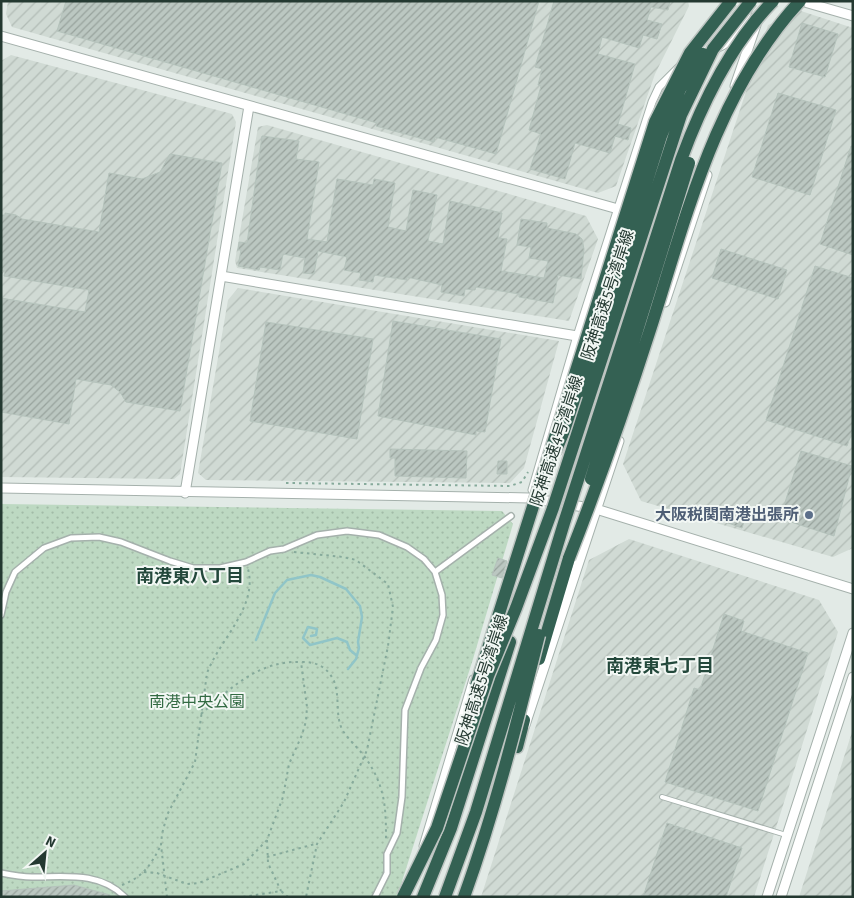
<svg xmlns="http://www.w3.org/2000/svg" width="854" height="898" font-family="'Source Sans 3','Noto Sans JP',sans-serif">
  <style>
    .industrial { fill: url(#industrial-furrows) }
    .park { fill: url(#park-dots) }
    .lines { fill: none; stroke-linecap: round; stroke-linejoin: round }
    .stream { stroke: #90c5c8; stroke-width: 2.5 }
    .building { fill: url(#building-hatch); stroke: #b5c3bc }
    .service-casing { stroke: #a5b1ac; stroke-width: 6 }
    .pedestrian-casing { stroke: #a5b1ac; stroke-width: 8 }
    .minor-casing { stroke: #a5b1ac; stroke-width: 9 }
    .tertiary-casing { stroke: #a5b1ac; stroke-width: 11 }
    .motorway-casing { stroke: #bdc4c1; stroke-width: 15 }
    .path { stroke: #86aa9b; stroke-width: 2; stroke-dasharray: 2.5 4; stroke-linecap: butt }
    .service { stroke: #fff; stroke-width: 4 }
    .pedestrian { stroke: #fff; stroke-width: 5 }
    .minor { stroke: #fff; stroke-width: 7 }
    .tertiary { stroke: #fff; stroke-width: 9 }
    .motorway { stroke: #346153; stroke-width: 12 }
    .motorway-bridge-casing { stroke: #bdc4c1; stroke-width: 15; stroke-linecap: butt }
    .motorway-bridge { stroke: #346153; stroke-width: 12 }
    .service-dot { fill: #5c6f8a; stroke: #f2f7f4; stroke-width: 2 }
    .labels { text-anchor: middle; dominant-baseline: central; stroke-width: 4; stroke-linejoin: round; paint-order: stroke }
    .street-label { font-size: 16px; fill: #243931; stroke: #f2f7f4 }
    .service-label { font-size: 16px; font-weight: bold; fill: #4e5e75; stroke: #f2f7f4; text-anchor: end }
    .park-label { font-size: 16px; fill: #336b43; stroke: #f2f7f4 }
    .neighbourhood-label { font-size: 18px; font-weight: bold; fill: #23483b; stroke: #f2f7f4 }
  </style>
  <defs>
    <pattern id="industrial-furrows" width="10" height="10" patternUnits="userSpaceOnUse" patternTransform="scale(1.25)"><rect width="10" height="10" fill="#d0dad4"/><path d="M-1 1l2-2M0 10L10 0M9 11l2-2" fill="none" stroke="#b2bcb6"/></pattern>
    <pattern id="park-dots" width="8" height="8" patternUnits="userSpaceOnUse" patternTransform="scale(1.25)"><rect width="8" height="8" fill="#bdd9c2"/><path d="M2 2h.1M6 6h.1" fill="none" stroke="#a2bba7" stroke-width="1.8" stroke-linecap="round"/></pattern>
    <pattern id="building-hatch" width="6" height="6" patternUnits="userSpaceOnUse" patternTransform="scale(1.25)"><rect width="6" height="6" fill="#bbc7c1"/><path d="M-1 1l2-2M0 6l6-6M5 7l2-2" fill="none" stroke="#98a39d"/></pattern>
  </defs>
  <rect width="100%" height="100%" fill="#e2eae6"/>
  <path class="industrial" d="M 8,1 L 688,1 L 689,6 L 655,74 L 616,186 L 598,193 L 12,27 L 6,14 Z
    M 801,11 L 853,28 L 853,548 L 833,557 L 641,501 L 623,464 L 768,25 Z
    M 11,55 L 232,114 L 236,122 L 180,474 L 174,479 L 1,477 L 1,61 Z
    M 267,125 L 586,216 L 598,239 L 569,321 L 237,268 L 235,261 L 258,127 Z
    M 238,288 L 559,341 L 524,468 L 510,483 L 206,480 L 198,473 L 228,300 Z
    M 629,539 L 819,600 L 838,632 L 754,897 L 481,897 L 589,560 Z
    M 853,729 L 853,897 L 799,897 Z"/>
  <path class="park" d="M 1,504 L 502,511 L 513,524 L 473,659 L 397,897 L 1,897 Z"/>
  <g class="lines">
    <path class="stream" d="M 311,636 L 316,635 L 317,629 L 308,627 L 303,638 L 310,645 L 337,638 L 347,642 L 350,650 L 356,655
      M 256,640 L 275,593 L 287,580 L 311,575 L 320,577 L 346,589 L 360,606 L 362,617 L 358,642 L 359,648 L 356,659 L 348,669"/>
  </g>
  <path class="building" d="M 66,1 L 539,1 L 496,154 L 435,137 L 434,142 L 376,126 L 377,123 L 57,31 Z
    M 554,1 L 670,1 L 668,10 L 651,7 L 647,20 L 662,24 L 657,39 L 643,35 L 639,48 L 602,37 L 598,54 L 635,64 L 618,124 L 631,128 L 628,140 L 615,136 L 610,153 L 575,143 L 565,179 L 530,169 L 541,134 L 529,130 L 541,86 L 538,85 L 542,69 L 535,67 Z
    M 802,23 L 838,34 L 825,77 L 789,67 Z
    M 778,93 L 836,110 L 810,195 L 752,177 Z
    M 262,136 L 299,141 L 296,159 L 319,162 L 307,239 L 327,242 L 337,179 L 373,185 L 374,179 L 395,183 L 388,227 L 406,231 L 413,190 L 437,195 L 428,241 L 443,244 L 450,201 L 502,213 L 498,238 L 507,239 L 501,271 L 544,278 L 548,261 L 529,258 L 531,247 L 517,245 L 521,219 L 547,223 L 547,228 L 576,234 L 582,239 L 584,249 L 581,279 L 558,275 L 553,303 L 519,297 L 519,294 L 476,287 L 475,290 L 465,289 L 464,296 L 441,292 L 442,285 L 407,277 L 407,280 L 374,275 L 373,282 L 359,280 L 361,273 L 344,270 L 347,257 L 318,251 L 314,274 L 303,273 L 305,258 L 283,254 L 280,270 L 260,267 L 259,270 L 238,266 L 241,250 L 238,250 L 239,242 L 247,243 Z
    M 851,146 L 853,146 L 853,255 L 820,244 Z
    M 170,154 L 222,163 L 180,411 L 126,402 L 120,392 L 111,385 L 76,379 L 69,424 L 1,412 L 1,298 L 85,312 L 89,290 L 4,276 L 5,271 L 1,270 L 1,215 L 5,215 L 5,213 L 16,215 L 22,219 L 99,232 L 109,173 L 142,179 L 160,172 Z
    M 721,249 L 787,270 L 778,299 L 712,278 Z
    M 815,266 L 853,278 L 853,429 L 847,446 L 766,420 Z
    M 393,321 L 501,339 L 485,432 L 476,431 L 476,435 L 378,416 Z
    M 266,322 L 373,339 L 357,439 L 250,421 Z
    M 390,449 L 467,451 L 466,478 L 395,476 L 395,458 L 390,458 Z
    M 801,451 L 852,466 L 834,536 L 791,522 L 794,513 L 783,509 Z
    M 498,461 L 507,461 L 507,474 L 497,474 Z
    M 729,506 L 747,513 L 742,528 L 723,521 Z
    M 498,558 L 507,561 L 502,578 L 492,575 Z
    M 724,614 L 744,621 L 741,631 L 808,653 L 758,811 L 665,782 L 694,688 L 700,690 Z
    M 667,823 L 742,848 L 726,897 L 643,897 Z
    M 74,885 L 110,895 L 110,897 L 1,897 L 1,891 Z"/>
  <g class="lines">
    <g class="service-casing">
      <path id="service" d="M 662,797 L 786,835"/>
    </g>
    <g class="pedestrian-casing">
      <path id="pedestrian" d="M 435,572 L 511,516
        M 1,615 L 6,592 L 15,572 L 44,548 L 71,538 L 99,537 L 121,542 L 170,561 L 193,568 L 220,568 L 246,562 L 270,551 L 284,549 L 317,535 L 347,531 L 379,535 L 407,547 L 424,559 L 435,572 L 442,595 L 443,615 L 436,640 L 421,668 L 405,710 L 402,797 L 397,833 L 387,854 L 387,873 L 375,897
        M 1,873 C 11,875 22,877 32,877 C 64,877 99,871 125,897"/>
    </g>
    <g class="minor-casing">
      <path id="minor" d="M 716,49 C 734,42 742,28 748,11
        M 532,490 L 577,336 L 652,102 L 659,87 L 681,65
        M 423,846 L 473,679"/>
    </g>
    <g class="tertiary-casing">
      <path id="tertiary" d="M 801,1 L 853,16
        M 1,36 L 618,209
        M 735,86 L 756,25
        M 221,276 L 577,336
        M 665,302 L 707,175
        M 1,488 L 529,498 L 596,509 L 853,589
        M 185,493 L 249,106
        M 525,725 L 619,441
        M 767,897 L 853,633
        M 781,897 L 853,677"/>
    </g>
    <g class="motorway-casing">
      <path id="motorway" d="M 556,450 L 581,391
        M 539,659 L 569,558
        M 517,747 L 524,720
        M 423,897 L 451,828 L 510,642"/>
    </g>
    <path class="path" d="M 286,483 L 510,486 L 522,482 L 528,472
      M 294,552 L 343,557 L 356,560 L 388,584 L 393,607 L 388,646 L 367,750 L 344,802 L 317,844 L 306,897
      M 201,714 C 232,687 259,660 302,662 C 316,662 326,666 333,679 C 341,695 334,715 343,731 C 349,740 358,748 365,757 C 385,786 386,806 386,839
      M 267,840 L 268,863 L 281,891
      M 267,857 L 315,844
      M 144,872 L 157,873 L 187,884 L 199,883 L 244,864 L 267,840 L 283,797 L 289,764 L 302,735 L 306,721 L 307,707 L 301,662
      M 122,885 C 143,877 151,865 161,845
      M 167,897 L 161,845 L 162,834 L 167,815 L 195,762 L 207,673 C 220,639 258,607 248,569
      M 243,897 L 281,891 L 288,897"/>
    <use href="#service" class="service"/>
    <use href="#pedestrian" class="pedestrian"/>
    <use href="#minor" class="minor"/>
    <use href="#tertiary" class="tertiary"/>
    <use href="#motorway" class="motorway"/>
    <g class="motorway-bridge-casing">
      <path id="motorway-bridge" d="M 581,391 L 661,136 L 680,89 L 703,54
        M 591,479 L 689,163
        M 569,558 C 599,482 626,405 651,327 C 687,213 717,91 800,1
        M 476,686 L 655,122 L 690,53 L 731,1
        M 403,897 L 437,828 L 488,676 L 516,608 L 553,508 L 681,115 L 713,49 L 751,1
        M 445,897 L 476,812 L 564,523 L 681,160 C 702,103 730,45 773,1
        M 464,897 C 495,811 517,723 539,635"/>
    </g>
    <use href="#motorway-bridge" class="motorway-bridge"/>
  </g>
  <circle class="service-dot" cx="809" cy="515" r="5"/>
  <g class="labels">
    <g class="street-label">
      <text transform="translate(608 295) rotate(-72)">阪神高速5号湾岸線</text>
      <text transform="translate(557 441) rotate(-72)">阪神高速4号湾岸線</text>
      <text transform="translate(482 680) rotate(-72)">阪神高速5号湾岸線</text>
    </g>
    <g class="service-label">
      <text x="799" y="515">大阪税関南港出張所</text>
    </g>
    <g class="park-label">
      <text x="197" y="702">南港中央公園</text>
    </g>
    <g class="neighbourhood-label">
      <text x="190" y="576">南港東八丁目</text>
      <text x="660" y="666">南港東七丁目</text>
    </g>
  </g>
  <rect width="854" height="898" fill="none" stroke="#243931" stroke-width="5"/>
  <g transform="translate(45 853) rotate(27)" stroke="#f2f7f4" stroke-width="4" paint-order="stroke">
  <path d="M0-4L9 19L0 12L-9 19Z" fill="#243931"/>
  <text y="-8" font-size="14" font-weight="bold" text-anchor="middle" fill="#243931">N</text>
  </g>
</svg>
